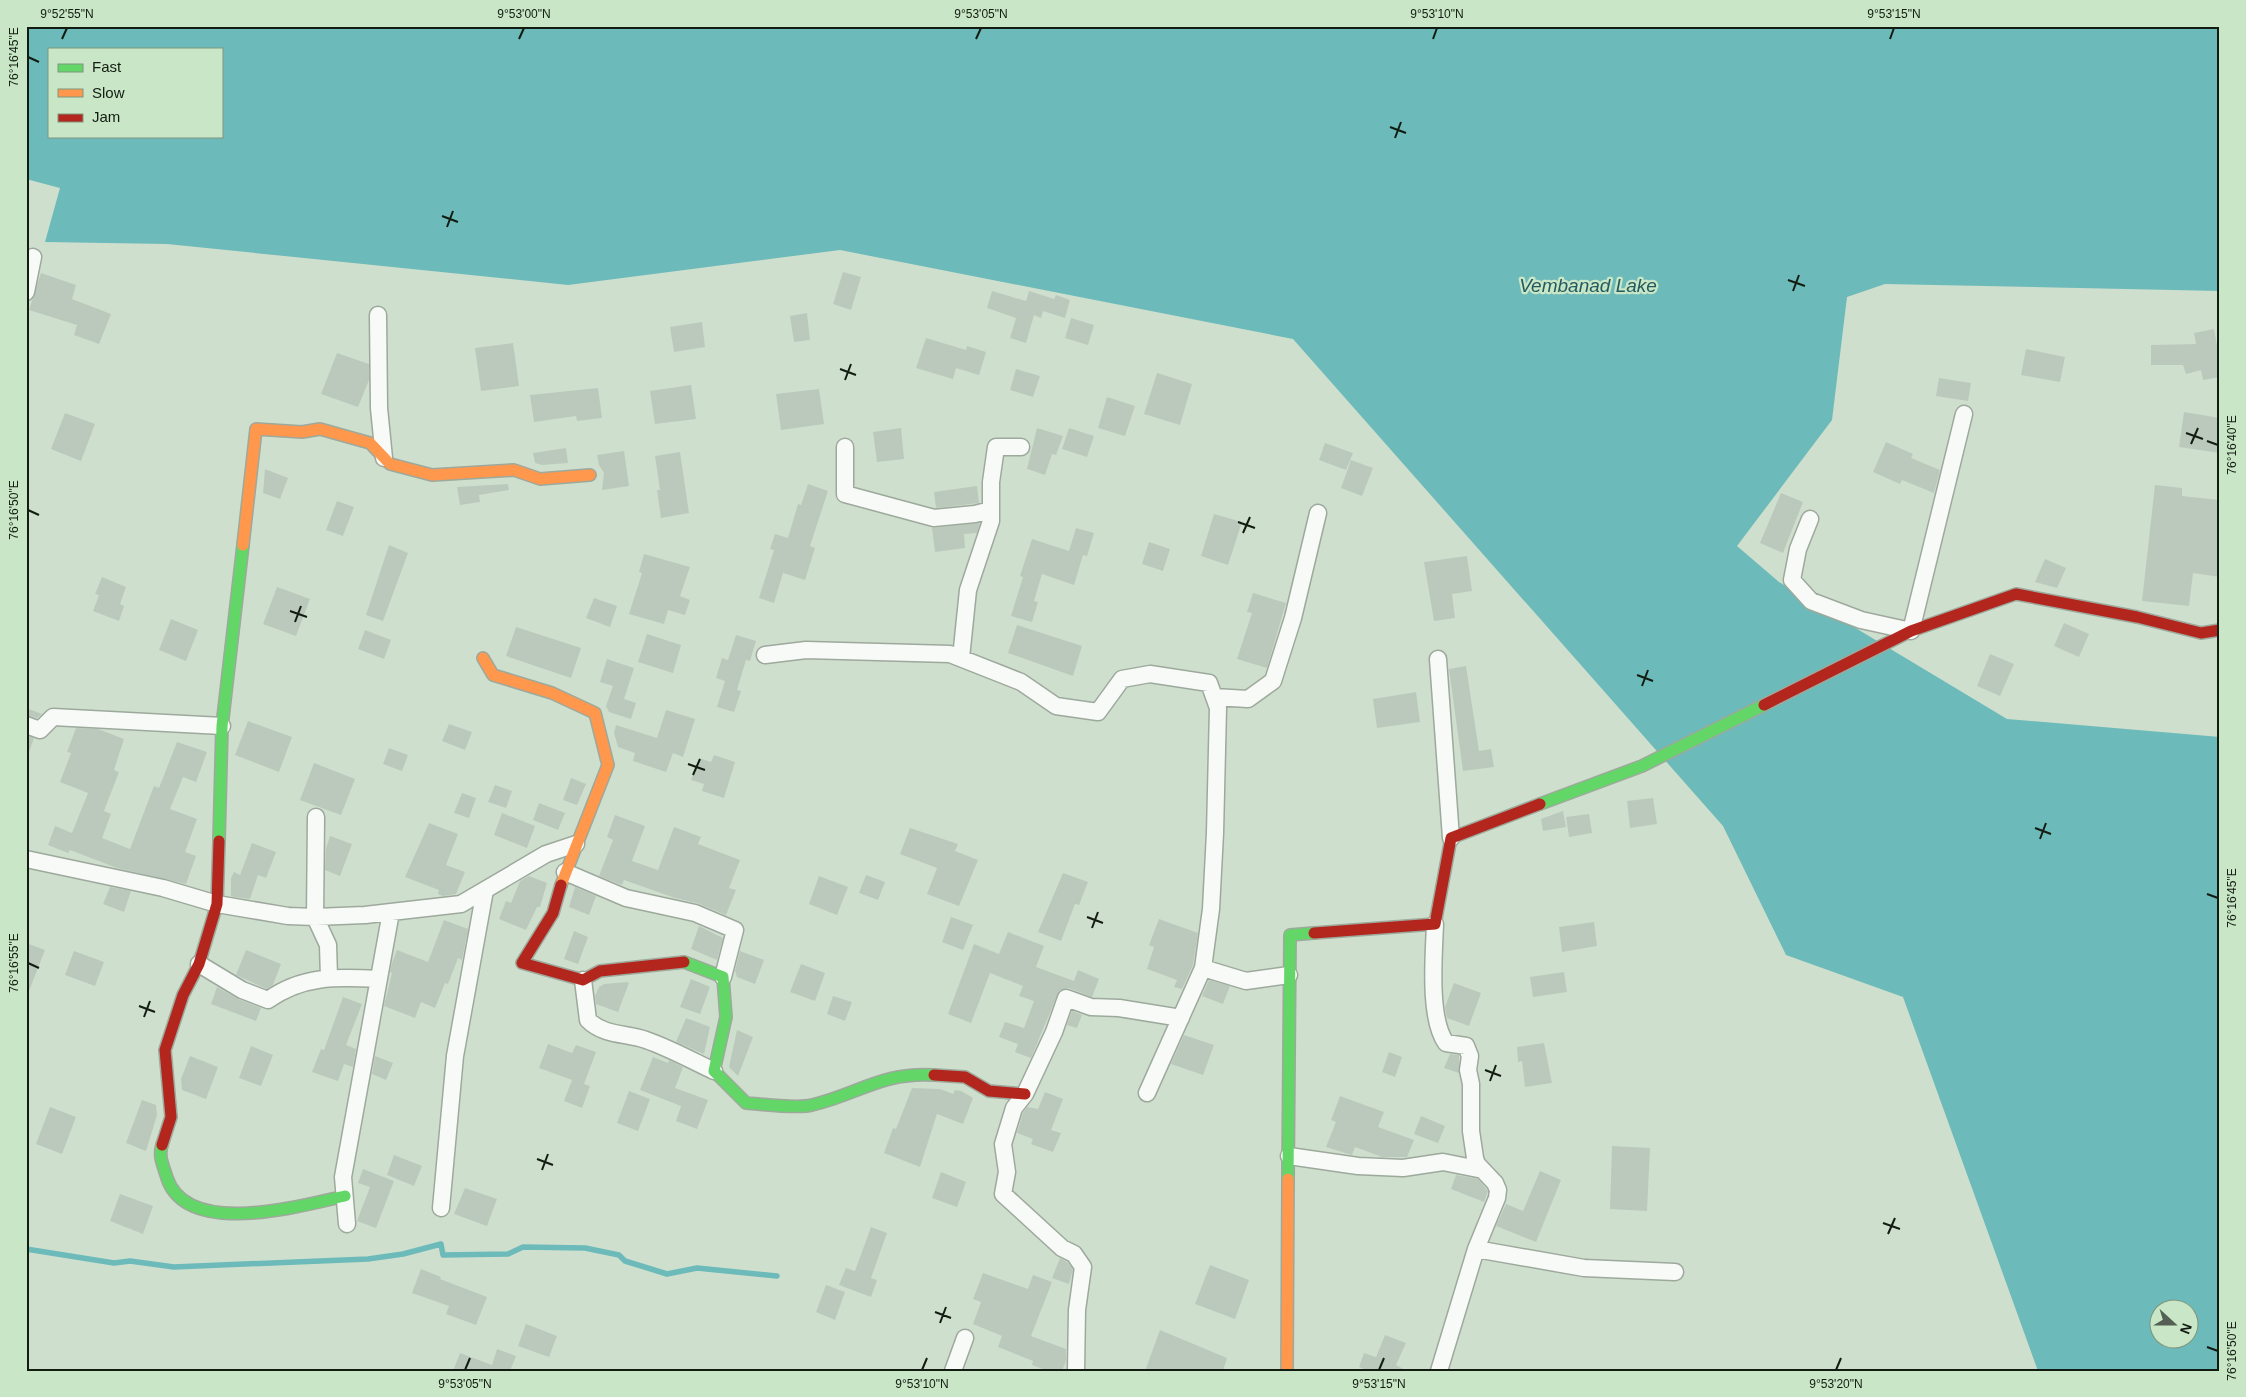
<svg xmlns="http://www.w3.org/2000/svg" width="2246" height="1397" font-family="Arial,sans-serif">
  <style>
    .water { fill: #6cbaba; fill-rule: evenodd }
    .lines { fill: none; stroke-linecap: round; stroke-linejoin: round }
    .stream { stroke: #6cbaba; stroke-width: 5.5 }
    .building { fill: #bbc9bd }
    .street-casing { stroke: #9da99c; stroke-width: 19 }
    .fast-casing { stroke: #9da99c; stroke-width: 14 }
    .slow-casing { stroke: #9da99c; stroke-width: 14 }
    .jam-casing { stroke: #9da99c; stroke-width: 14 }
    .street { stroke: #f8faf8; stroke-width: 16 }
    .fast { stroke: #63d668; stroke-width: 11 }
    .slow { stroke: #ff974d; stroke-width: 11 }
    .jam { stroke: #b3261e; stroke-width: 11 }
    .ticks { fill: none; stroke: #121c11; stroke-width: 2 }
    .labels { text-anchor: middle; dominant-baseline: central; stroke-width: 4.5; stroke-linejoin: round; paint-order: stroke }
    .water-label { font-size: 19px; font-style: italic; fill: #215b60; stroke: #c9e6c6 }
    .neatline { fill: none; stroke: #121c11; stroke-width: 2 }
    .ticks-label { font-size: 12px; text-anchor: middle; fill: #121c11 }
  </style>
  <rect width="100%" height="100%" fill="#cfdfcd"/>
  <path class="water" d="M 26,26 L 2220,26 L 2220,291 L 1885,284 L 1847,297 L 1832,420 L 1737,546 L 1779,582 L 2007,719 L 2220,737 L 2220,1371 L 2038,1371 L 1903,997 L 1786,955 L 1723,826 L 1293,339 L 840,250 L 568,285 L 167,244 L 45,242 L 60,188 L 26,179 ZM 49,49 L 221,49 L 221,136 L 49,136 ZM 2158,1310 L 2188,1310 L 2188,1340 L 2158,1340 Z"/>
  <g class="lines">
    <path class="stream" d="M 26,1249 L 114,1263 L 130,1261 L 174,1267 L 368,1259 L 403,1254 L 441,1244 L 443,1255 L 508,1254 L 523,1247 L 585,1248 L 619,1255 L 625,1261 L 667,1274 L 697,1268 L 777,1276"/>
  </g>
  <path class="building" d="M 843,272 L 861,277 L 851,310 L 833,304 Z
    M 41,273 L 76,285 L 72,299 L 111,314 L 99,344 L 74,335 L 77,325 L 29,310 Z
    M 992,291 L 1026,301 L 1029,291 L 1054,299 L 1056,295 L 1070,300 L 1065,318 L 1043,311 L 1041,318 L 1034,315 L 1026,343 L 1010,338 L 1016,318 L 987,308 Z
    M 807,313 L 810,340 L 794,342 L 790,316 Z
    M 1071,318 L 1094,325 L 1088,345 L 1065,338 Z
    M 702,322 L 705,347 L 674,352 L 670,327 Z
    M 2214,329 L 2220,362 L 2220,377 L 2203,380 L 2201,370 L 2186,374 L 2183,365 L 2151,365 L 2151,345 L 2196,344 L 2194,333 Z
    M 926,338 L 966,350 L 967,346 L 986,352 L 979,375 L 956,368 L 953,379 L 916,368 Z
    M 513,343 L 519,386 L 481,391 L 475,348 Z
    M 2026,349 L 2065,357 L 2060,382 L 2021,375 Z
    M 337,353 L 369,364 L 369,380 L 358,407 L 321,394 Z
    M 1016,369 L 1040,376 L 1033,397 L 1010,390 Z
    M 1157,373 L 1192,384 L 1180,425 L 1144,414 Z
    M 1939,378 L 1971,383 L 1968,401 L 1936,396 Z
    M 691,385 L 696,419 L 655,424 L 650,391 Z
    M 598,388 L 602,418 L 577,421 L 576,416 L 534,422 L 530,395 Z
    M 819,389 L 824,424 L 781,430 L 776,394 Z
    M 1107,397 L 1135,406 L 1125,436 L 1098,428 Z
    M 2184,412 L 2220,418 L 2220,453 L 2179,447 Z
    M 65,413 L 95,424 L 81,461 L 51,449 Z
    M 901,428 L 904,459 L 877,462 L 873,432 Z
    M 1037,428 L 1063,436 L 1056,455 L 1052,454 L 1045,475 L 1027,469 Z
    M 1069,428 L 1094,436 L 1087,457 L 1062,449 Z
    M 1886,442 L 1913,454 L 1911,458 L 1940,470 L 1934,493 L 1902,480 L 1900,484 L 1873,472 Z
    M 1325,443 L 1353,453 L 1346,470 L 1319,460 Z
    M 566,448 L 568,463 L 542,465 L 535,463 L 533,453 Z
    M 624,451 L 629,486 L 602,490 L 604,473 L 599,465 L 597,455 Z
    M 680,452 L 689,513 L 661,518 L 657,490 L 660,490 L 655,456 Z
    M 1351,460 L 1373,468 L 1362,496 L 1341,488 Z
    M 265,469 L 288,478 L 280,499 L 263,493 Z
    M 508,484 L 509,490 L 479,495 L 480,502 L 460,505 L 457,487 Z
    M 808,484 L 828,491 L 810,546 L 815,548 L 805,580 L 783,573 L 774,603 L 759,598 L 774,550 L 770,549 L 775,534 L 788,538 L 798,504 L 801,505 Z
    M 2155,485 L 2182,488 L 2182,496 L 2220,500 L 2220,577 L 2193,573 L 2189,606 L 2142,601 Z
    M 977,486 L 979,503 L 936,508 L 934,492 Z
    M 1781,493 L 1803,502 L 1783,553 L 1760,543 Z
    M 337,501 L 354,507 L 343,536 L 326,530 Z
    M 1214,514 L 1242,522 L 1228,565 L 1201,556 Z
    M 980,523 L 977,533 L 964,534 L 965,548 L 935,552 L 932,528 Z
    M 1076,528 L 1094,533 L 1087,556 L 1083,555 L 1074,585 L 1042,574 L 1034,601 L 1038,602 L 1032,622 L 1011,616 L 1023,577 L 1020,576 L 1032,539 L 1069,551 Z
    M 1149,542 L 1170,549 L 1163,571 L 1142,564 Z
    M 389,545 L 408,553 L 383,621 L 366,615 Z
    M 644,554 L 690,567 L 680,596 L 690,600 L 685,615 L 668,610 L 664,624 L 629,614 L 642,573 L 639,572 Z
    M 1467,556 L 1472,591 L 1452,594 L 1455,618 L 1434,621 L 1424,562 Z
    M 2045,559 L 2066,568 L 2057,588 L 2035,582 Z
    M 102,577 L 126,587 L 120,604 L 124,606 L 119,621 L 93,611 L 99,595 L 95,594 Z
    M 277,587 L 310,599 L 296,636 L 263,624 Z
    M 1253,593 L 1286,603 L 1267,668 L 1237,659 L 1252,613 L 1247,612 Z
    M 594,598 L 617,606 L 610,627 L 586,618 Z
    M 171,619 L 198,630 L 186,661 L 159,650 Z
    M 2064,623 L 2089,634 L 2079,657 L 2054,646 Z
    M 1017,625 L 1082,646 L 1073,676 L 1008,653 Z
    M 516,627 L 581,648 L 571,678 L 506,656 Z
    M 365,630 L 391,640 L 384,659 L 358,649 Z
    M 647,634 L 681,645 L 673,673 L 638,662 Z
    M 736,635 L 756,641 L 750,661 L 746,660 L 737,690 L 741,691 L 734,712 L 717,707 L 725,681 L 716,678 L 722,658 L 728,660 Z
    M 1990,654 L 2014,664 L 2000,696 L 1977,686 Z
    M 607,659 L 634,668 L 624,699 L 636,703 L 631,719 L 609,712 L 606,706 L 613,686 L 600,682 Z
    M 1466,666 L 1479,751 L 1491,749 L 1494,767 L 1463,771 L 1449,669 Z
    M 1416,692 L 1420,722 L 1377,728 L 1373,699 Z
    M 26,708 L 42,714 L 37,718 L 26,715 Z
    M 666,710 L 695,719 L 683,757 L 673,753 L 666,772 L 633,761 L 635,753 L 618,747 L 614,733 L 616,725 L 657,738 Z
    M 248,721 L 292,737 L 279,772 L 235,755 Z
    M 449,724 L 472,732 L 465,750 L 442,741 Z
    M 76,728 L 98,729 L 124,739 L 114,770 L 119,772 L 104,811 L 111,814 L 102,838 L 130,849 L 154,786 L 159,788 L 177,742 L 207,752 L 196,782 L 183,777 L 170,809 L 197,819 L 185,852 L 196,856 L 186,884 L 117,868 L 70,850 L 68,853 L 48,845 L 55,826 L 72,833 L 88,793 L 60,782 L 71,753 L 67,752 Z
    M 26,736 L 34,738 L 28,755 L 26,754 Z
    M 389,748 L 408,755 L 402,771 L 383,764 Z
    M 714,755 L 735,762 L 724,798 L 702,791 L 704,784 L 691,780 L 699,758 L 711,762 Z
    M 314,763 L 355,779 L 341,815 L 300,800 Z
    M 571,778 L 586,784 L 577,805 L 563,800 Z
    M 495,785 L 512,791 L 506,808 L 488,802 Z
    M 462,793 L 476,798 L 469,818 L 454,813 Z
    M 1653,798 L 1657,824 L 1630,828 L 1627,801 Z
    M 539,803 L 565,813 L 558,830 L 533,820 Z
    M 1563,811 L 1566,827 L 1543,831 L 1541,819 Z
    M 502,813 L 535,826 L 527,848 L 494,835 Z
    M 1589,814 L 1592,833 L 1569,837 L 1566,817 Z
    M 615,815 L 645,826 L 632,861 L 658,870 L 674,827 L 701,837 L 698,844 L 740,860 L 729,888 L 736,890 L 726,915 L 697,903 L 675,898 L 624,880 L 622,885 L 599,876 L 613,840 L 607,837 Z
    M 429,823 L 458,834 L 446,865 L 465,872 L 456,894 L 443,896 L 438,894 L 439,890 L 405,877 Z
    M 910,828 L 958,844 L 955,851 L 978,860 L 959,906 L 927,894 L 937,868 L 900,854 Z
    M 330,836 L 352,844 L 340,876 L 325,870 L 326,848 Z
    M 252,843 L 276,852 L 266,878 L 258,875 L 250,899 L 234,897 L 231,896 L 231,878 L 234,872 L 240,875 Z
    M 1063,873 L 1088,882 L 1079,905 L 1075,904 L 1061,941 L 1038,932 Z
    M 866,875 L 885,882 L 878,900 L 859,893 Z
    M 529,876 L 547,883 L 540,907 L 537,907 L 526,930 L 499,919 L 506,901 L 511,903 L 520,881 Z
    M 819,876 L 848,887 L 837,915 L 809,904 Z
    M 110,887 L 131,891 L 124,912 L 103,904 Z
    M 575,887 L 596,896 L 589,915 L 569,907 Z
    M 951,917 L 973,925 L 963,950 L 942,942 Z
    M 1159,919 L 1198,933 L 1193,965 L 1182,989 L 1174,987 L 1177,980 L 1147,969 L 1154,947 L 1149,945 Z
    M 444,920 L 468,929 L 462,960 L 458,958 L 448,984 L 445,983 L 435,1008 L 421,1002 L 415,1018 L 384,1006 L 392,973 L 390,972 L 392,963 L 397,950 L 428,962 Z
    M 1594,922 L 1597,946 L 1562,952 L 1559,927 Z
    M 699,926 L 723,938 L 717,960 L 691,949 Z
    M 574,931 L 588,937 L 578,964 L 564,959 Z
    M 1008,932 L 1044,946 L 1036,967 L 1074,981 L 1078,970 L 1099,979 L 1092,997 L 1069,988 L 1059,991 L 1031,1058 L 1015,1052 L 1018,1044 L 999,1037 L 1005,1022 L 1024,1028 L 1034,1001 L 1019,996 L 1023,986 L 990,973 L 971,1023 L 948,1014 L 974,944 L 999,954 Z
    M 26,943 L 45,950 L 27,996 L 26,996 Z
    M 246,950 L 281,964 L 273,985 L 267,989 L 236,975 Z
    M 74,951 L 104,962 L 95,986 L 65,975 Z
    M 740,951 L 764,960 L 755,984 L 737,977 L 735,971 Z
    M 801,964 L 825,973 L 815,1001 L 790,992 Z
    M 1564,972 L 1567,992 L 1533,997 L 1530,977 Z
    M 691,979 L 710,987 L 700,1014 L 680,1007 Z
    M 1209,980 L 1230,986 L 1223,1004 L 1202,996 Z
    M 627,982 L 629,983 L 618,1012 L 596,1004 L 595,996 L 599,987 L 604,984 Z
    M 1454,983 L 1481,993 L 1469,1026 L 1447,1018 L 1445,1007 Z
    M 217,987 L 238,999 L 261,1008 L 256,1021 L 211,1004 Z
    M 833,996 L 852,1002 L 845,1021 L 827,1014 Z
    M 343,997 L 362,1004 L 346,1045 L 356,1049 L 353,1067 L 344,1064 L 338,1081 L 312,1072 L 321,1049 L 324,1050 Z
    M 1072,1011 L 1082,1015 L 1077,1028 L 1067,1025 Z
    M 686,1018 L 710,1027 L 704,1054 L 676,1042 Z
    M 737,1030 L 753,1037 L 738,1076 L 729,1067 Z
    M 1184,1035 L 1214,1045 L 1203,1075 L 1171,1064 Z
    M 1544,1043 L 1552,1083 L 1525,1087 L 1522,1061 L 1518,1062 L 1517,1047 Z
    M 548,1044 L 572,1053 L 576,1045 L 596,1052 L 584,1084 L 590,1086 L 582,1108 L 564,1101 L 572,1080 L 539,1068 Z
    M 251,1046 L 273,1055 L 261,1086 L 239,1078 Z
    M 1389,1052 L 1402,1057 L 1395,1077 L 1382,1072 Z
    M 1450,1054 L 1459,1055 L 1459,1073 L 1444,1068 Z
    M 190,1056 L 218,1067 L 206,1099 L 182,1090 L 181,1079 Z
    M 375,1056 L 393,1063 L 386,1080 L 372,1074 Z
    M 653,1057 L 668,1063 L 669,1060 L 683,1067 L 675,1088 L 708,1100 L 697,1129 L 676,1121 L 681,1106 L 640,1090 Z
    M 912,1088 L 940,1089 L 953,1094 L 955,1090 L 961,1091 L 973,1098 L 963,1124 L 937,1114 L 920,1167 L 884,1153 L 893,1128 L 896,1129 Z
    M 629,1091 L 650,1099 L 638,1131 L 617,1123 Z
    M 1045,1092 L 1063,1099 L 1051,1130 L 1061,1133 L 1053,1152 L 1031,1144 L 1033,1139 L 1017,1133 L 1023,1113 L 1027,1107 L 1038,1109 Z
    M 1340,1096 L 1384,1112 L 1378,1127 L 1414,1140 L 1407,1157 L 1382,1157 L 1355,1147 L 1352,1155 L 1326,1147 L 1336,1122 L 1331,1120 Z
    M 142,1100 L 156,1105 L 157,1115 L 146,1151 L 126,1143 Z
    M 50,1107 L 76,1117 L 62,1154 L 36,1144 Z
    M 1421,1116 L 1445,1126 L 1438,1143 L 1414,1134 Z
    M 1612,1146 L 1650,1148 L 1647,1211 L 1610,1209 Z
    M 394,1155 L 422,1166 L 414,1186 L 387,1175 Z
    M 363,1169 L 394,1181 L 376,1228 L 357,1221 L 370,1187 L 358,1183 Z
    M 1540,1171 L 1561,1180 L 1536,1242 L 1496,1226 L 1506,1204 L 1523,1211 Z
    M 941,1172 L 966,1182 L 957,1207 L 932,1198 Z
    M 1456,1175 L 1478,1179 L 1488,1191 L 1484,1202 L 1451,1189 Z
    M 465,1188 L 497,1199 L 487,1226 L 454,1214 Z
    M 120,1194 L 153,1206 L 143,1234 L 110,1221 Z
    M 871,1227 L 887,1233 L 871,1278 L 877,1280 L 871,1297 L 839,1285 L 846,1268 L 855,1271 Z
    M 1060,1258 L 1067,1262 L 1073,1269 L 1069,1284 L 1052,1278 Z
    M 1210,1265 L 1249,1280 L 1235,1319 L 1195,1304 Z
    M 421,1269 L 441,1277 L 440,1279 L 487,1297 L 476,1325 L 446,1314 L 449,1306 L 412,1293 Z
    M 983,1273 L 1028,1289 L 1033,1275 L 1052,1282 L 1031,1336 L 1066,1349 L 1066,1361 L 1062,1371 L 1048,1371 L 1032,1365 L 1033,1361 L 998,1347 L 1002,1336 L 973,1324 L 981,1302 L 973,1299 Z
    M 826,1285 L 845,1292 L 835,1320 L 816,1312 Z
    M 526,1324 L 557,1336 L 549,1357 L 518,1346 Z
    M 1160,1330 L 1227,1358 L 1223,1371 L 1145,1371 Z
    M 1385,1335 L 1406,1343 L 1396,1365 L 1407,1371 L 1369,1371 L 1359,1367 L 1364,1353 L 1376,1357 Z
    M 497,1349 L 516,1356 L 510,1371 L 453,1371 L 460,1353 L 492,1365 Z"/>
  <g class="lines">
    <g class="street-casing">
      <path id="street" d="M 26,292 L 33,257
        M 378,315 L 379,408 L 384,458
        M 845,447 L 845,494 L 934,518 L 975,514 L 991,510
        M 1810,519 L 1798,549 L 1792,580 L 1811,601 L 1861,620 L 1911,631 L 1964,414
        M 765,655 L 806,650 L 950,654 L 1021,682 L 1056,706 L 1098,712 L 1122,679 L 1150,674 L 1209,683 L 1218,708 L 1215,833 L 1211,909 L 1203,968 L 1246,981 L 1289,975
        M 961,658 L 968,590 L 991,521 L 991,482 L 996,447 L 1021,447
        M 1438,659 L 1451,838
        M 1214,697 L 1248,699 L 1273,681 L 1293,618 L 1318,513
        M 26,725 L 40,730 L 53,717 L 222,726
        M 316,817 L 315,917 L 328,945 L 329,978
        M 26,859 L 163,888 L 217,904 L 288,916 L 315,917 L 365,915 L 461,904 L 546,854 L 576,844
        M 565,872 L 626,898 L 695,913 L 735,930 L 723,977
        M 1435,924 C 1434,954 1428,1018 1446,1043 L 1466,1046 L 1470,1056 L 1468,1070 L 1471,1084 L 1471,1131 L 1475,1158 L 1477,1164 L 1495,1183 L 1498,1190 L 1497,1198 L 1476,1249 L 1439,1371
        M 199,964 L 242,990 L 268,1000 C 303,975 337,977 379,979
        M 583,980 L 588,1020 C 604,1036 626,1033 646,1040 C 669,1048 691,1060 714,1071
        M 1147,1093 L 1203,968
        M 1289,1156 L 1358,1166 L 1403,1168 L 1443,1162 L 1483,1170
        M 441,1208 L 455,1056 L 485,890
        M 347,1224 L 343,1177 L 391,912
        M 1476,1249 L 1584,1268 L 1675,1272
        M 953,1371 L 965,1338
        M 1076,1371 L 1077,1310 L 1083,1267 L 1074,1254 L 1062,1248 L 1003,1194 L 1007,1172 L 1003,1144 L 1014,1108 L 1025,1094 L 1054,1032 L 1066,998 L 1091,1007 L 1119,1008 L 1181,1018"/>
    </g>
    <g class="fast-casing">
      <path id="fast" d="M 1540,804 L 1642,766 L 1764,705
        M 219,841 L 222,726 L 243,545
        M 684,962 L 723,977 L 726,1017 L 714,1071 L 746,1103 C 762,1104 797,1109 812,1105 C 859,1094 881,1072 934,1075
        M 162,1145 C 158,1157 164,1167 167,1178 C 187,1238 300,1206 345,1196
        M 1288,1179 L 1290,935 L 1314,933"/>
    </g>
    <g class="slow-casing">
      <path id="slow" d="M 243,545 L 256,429 L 302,432 L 320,429 L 370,443 L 390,464 L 432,475 L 514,470 L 540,479 L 590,475
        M 483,658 L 493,675 L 552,693 L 595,713 L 608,765 L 561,885
        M 1287,1371 L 1288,1179"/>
    </g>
    <g class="jam-casing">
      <path id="jam" d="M 1764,705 L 1911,631 L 2016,594 L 2137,617 L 2201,633 L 2220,630
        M 561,885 L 553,913 L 522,963 L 583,980 L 600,971 L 684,962
        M 1314,933 L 1435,924 L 1451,838 L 1540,804
        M 934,1075 L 965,1077 L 989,1091 L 1025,1094
        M 162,1145 L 171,1117 L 165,1050 L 183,995 L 199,964 L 217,904 L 219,841"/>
    </g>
    <use href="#street" class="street"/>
    <use href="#fast" class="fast"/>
    <use href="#slow" class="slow"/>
    <use href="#jam" class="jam"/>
  </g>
  <path class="ticks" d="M 62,39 L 67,28M 519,39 L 524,28M 976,39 L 981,28M 1433,39 L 1437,28M 1890,39 L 1894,28M 28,57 L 39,62M 1390,127 L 1406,133M 1395,138 L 1401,122M 442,216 L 458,222M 447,227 L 453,211M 1788,280 L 1805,286M 1793,291 L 1799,275M 840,369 L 856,375M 845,380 L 851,364M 2186,433 L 2203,439M 2207,441 L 2218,445M 2191,444 L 2198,428M 28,510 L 39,515M 1238,522 L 1255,528M 1243,533 L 1250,517M 290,611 L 307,617M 295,622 L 301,606M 1637,675 L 1653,681M 1642,686 L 1648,670M 688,764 L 705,770M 693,775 L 700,759M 2035,828 L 2051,834M 2040,839 L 2046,823M 2207,894 L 2218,898M 1087,917 L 1103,923M 1092,928 L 1098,912M 28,963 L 39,968M 139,1006 L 155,1012M 144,1017 L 150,1001M 1485,1070 L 1501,1076M 1490,1081 L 1496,1065M 537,1159 L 553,1165M 542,1170 L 548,1154M 1883,1223 L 1900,1229M 1888,1234 L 1895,1218M 935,1312 L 951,1318M 940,1323 L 946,1307M 2207,1347 L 2218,1351M 465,1370 L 470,1358M 922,1370 L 927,1358M 1379,1370 L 1384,1358M 1836,1370 L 1841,1358"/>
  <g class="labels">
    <g class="water-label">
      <text x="1588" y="285">Vembanad Lake</text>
    </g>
  </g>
  <rect width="2246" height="1397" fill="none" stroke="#c9e6c6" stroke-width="55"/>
  <rect x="48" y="48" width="175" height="90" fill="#c9e6c6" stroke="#80957e"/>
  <rect x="58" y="64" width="25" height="8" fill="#63d668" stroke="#80957e"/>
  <text x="92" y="72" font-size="15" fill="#121c11">Fast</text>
  <rect x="58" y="89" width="25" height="8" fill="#ff974d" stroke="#80957e"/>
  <text x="92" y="98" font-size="15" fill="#121c11">Slow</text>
  <rect x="58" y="114" width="25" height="8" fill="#b3261e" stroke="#80957e"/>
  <text x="92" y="122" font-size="15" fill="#121c11">Jam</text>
  <g transform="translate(2174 1324) rotate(111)"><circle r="24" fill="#c9e6c6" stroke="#80957e"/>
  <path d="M0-4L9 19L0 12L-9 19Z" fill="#546053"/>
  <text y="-8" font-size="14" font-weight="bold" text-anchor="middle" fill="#121c11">N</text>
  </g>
  <rect x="28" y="28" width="2190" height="1342" class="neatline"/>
  <g class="ticks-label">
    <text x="67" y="18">9°52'55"N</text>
    <text x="524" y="18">9°53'00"N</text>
    <text x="981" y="18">9°53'05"N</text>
    <text x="1437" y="18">9°53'10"N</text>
    <text x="1894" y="18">9°53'15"N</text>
    <text transform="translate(14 57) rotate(-90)" y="4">76°16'45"E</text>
    <text transform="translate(2232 445) rotate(-90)" y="4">76°16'40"E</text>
    <text transform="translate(14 510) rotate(-90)" y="4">76°16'50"E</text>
    <text transform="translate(2232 898) rotate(-90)" y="4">76°16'45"E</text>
    <text transform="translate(14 963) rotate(-90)" y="4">76°16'55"E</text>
    <text transform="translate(2232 1351) rotate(-90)" y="4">76°16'50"E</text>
    <text x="465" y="1388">9°53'05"N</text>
    <text x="922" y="1388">9°53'10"N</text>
    <text x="1379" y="1388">9°53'15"N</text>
    <text x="1836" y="1388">9°53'20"N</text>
  </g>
</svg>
